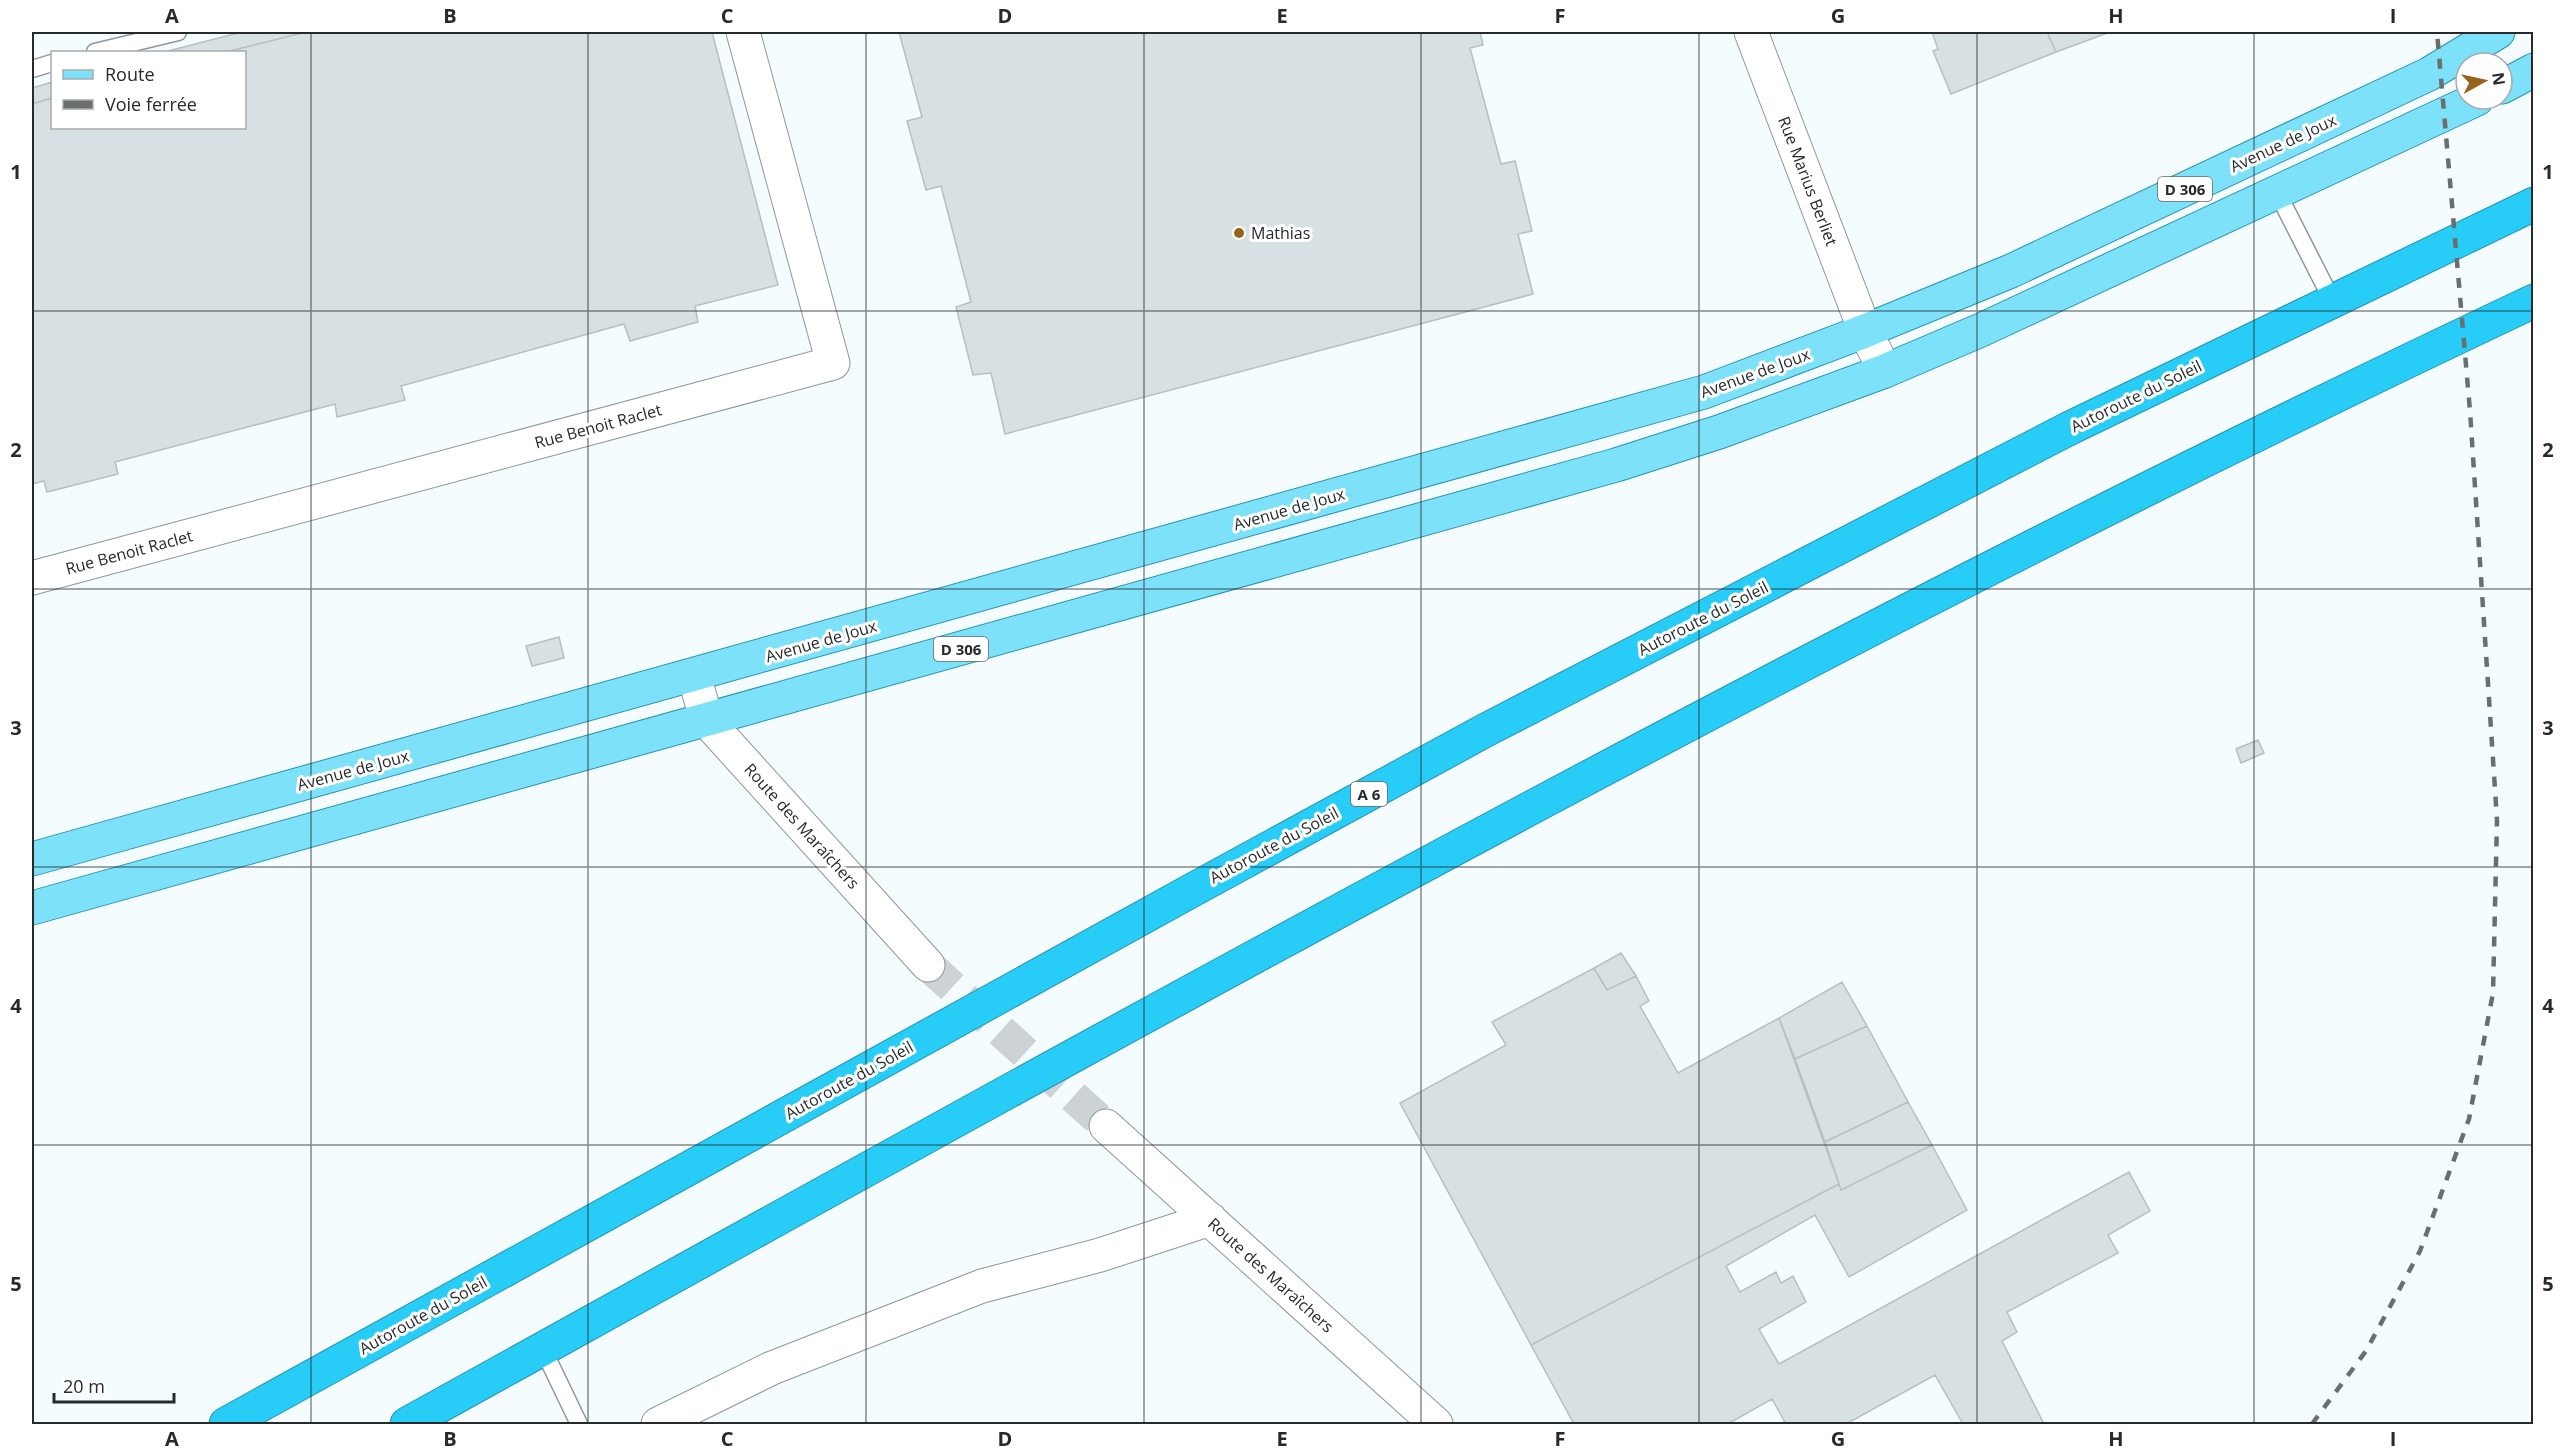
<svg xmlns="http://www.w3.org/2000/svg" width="2565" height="1456" font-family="'Open Sans',sans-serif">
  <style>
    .building { fill: #d7e0e3; stroke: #b7bfc3; stroke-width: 1.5 }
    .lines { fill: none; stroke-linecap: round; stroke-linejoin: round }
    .street-tunnel { stroke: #ccd2d5; stroke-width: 33; stroke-dasharray: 33 16; stroke-linecap: butt }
    .lane-casing { stroke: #8f979a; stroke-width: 19 }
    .street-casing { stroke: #8f979a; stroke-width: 35 }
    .primary-casing { stroke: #2794b0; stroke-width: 35 }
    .highway-casing { stroke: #2794b0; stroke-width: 35 }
    .lane { stroke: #fff; stroke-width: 16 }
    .street { stroke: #fff; stroke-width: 33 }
    .primary { stroke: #7de1fa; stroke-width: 33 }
    .highway { stroke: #27cdf7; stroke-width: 33 }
    .rail { stroke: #6a6e6f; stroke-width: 4.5; stroke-dasharray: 10 10; stroke-linecap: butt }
    .grid { fill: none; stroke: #272a2b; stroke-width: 1.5; stroke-opacity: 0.55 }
    .poi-dot { fill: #976318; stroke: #fff; stroke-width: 2 }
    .labels { text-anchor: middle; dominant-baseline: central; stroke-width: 6; stroke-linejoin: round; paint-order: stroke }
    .shield { fill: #fff; stroke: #686a6b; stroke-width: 1.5 }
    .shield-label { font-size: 15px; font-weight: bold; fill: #272a2b }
    .street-label { font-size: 16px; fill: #272a2b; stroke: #fff }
    .poi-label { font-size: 16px; fill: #272a2b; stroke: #fff; text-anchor: start }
    .neatline { fill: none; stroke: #272a2b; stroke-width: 2 }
    .grid-label { font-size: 20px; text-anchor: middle; font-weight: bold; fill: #272a2b }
  </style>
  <rect width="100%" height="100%" fill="#f5fcff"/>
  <path class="building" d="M 242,32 L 306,32 L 226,52 L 164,52 Z
    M 306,32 L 712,32 L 778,285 L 695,306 L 698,322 L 630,341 L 624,324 L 401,386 L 405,400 L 337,417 L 335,404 L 115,462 L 118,474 L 47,492 L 44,481 L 32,484 L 32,104 L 52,98 L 52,128 L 244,128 L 244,52 L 226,52 Z
    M 899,32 L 1480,32 L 1483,45 L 1470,48 L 1501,164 L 1515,161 L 1532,231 L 1518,234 L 1533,294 L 1005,434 L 991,373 L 973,375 L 956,307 L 971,302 L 941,186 L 926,190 L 907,121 L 922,117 Z
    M 1932,32 L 2047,32 L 2056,52 L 1951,94 L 1933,51 L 1938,49 Z
    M 2047,32 L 2110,32 L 2056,52 Z
    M 52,82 L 52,98 L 32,104 L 32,88 Z
    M 559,637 L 564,658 L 532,666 L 526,646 Z
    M 2258,740 L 2264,753 L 2241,763 L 2236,749 Z
    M 1621,953 L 1636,976 L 1607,990 L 1594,968 Z
    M 1594,968 L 1607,990 L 1636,976 L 1649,1001 L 1640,1006 L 1678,1073 L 1779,1018 L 1839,1184 L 1531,1345 L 1400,1103 L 1506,1045 L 1492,1022 Z
    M 1842,982 L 1867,1026 L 1795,1059 L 1779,1018 Z
    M 1867,1026 L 1908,1102 L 1825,1142 L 1795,1059 Z
    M 1908,1102 L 1932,1145 L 1841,1190 L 1825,1142 Z
    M 1932,1145 L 1967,1210 L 1849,1277 L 1815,1215 L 1726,1266 L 1740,1292 L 1776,1272 L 1781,1283 L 1793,1276 L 1806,1302 L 1759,1329 L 1779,1364 L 2129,1172 L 2150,1211 L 2108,1235 L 2118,1253 L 2007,1312 L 2017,1332 L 2002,1341 L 2044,1424 L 1963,1424 L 1935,1375 L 1846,1424 L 1786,1424 L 1772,1399 L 1731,1422 L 1732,1424 L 1574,1424 L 1531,1345 L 1839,1184 L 1841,1190 Z"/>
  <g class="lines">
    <path class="street-tunnel" d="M 928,965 L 1106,1126"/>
    <g class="lane-casing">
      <path id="lane" d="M 95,52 L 178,32
        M 32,69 L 52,63
        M 2277,192 L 2332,300
        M 543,1349 L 579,1424"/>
    </g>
    <g class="street-casing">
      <path id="street" d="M 1751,32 L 1865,331 L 1885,371
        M 32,578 L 833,363 L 743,32
        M 694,676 L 707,721 L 928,965
        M 1106,1126 L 1436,1424
        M 658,1424 L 772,1368 L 982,1286 L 1100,1255 L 1210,1219"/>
    </g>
    <g class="primary-casing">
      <path id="primary" d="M 2502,87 L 2534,70
        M 32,859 L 1704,392 L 1865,331 L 2011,271 L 2429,74 L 2498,32
        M 32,908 L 1616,465 L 1719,432 L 1885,371 L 1981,330 L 2477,99"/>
    </g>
    <g class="highway-casing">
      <path id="highway" d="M 226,1424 L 1187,893 L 1484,731 L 2068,429 L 2534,204
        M 407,1424 C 1108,1036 1808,643 2534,301"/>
    </g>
    <use href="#lane" class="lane"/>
    <use href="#street" class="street"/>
    <use href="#primary" class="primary"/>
    <use href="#highway" class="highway"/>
    <path class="rail" d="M 2312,1424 L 2366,1351 L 2420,1251 L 2469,1119 L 2493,993 L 2497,820 L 2470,411 L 2437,32"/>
  </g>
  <path class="grid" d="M 311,32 L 311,1424M 588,32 L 588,1424M 866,32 L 866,1424M 1144,32 L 1144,1424M 1421,32 L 1421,1424M 1699,32 L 1699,1424M 1977,32 L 1977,1424M 2254,32 L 2254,1424M 32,311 L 2534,311M 32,589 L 2534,589M 32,867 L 2534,867M 32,1145 L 2534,1145"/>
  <circle class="poi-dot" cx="1239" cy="233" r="6"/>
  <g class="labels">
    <g class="shield">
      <rect x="2158" y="177" width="54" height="24" rx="4.5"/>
      <rect x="934" y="637" width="54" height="24" rx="4.5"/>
      <rect x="1351" y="782" width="36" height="24" rx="4.5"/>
    </g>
    <g class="shield-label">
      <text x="2185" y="189">D 306</text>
      <text x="961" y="649">D 306</text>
      <text x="1369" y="794">A 6</text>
    </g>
    <g class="street-label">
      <text transform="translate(2283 143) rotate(-25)">Avenue de Joux</text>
      <text transform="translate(1808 181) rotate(69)">Rue Marius Berliet</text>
      <text transform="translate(1755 373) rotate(-20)">Avenue de Joux</text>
      <text transform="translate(2136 396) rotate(-26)">Autoroute du Soleil</text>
      <text transform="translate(598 426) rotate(-15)">Rue Benoit Raclet</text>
      <text transform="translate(1289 509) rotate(-16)">Avenue de Joux</text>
      <text transform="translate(129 552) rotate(-15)">Rue Benoit Raclet</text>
      <text transform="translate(1703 618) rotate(-27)">Autoroute du Soleil</text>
      <text transform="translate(821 641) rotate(-16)">Avenue de Joux</text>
      <text transform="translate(353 770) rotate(-15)">Avenue de Joux</text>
      <text transform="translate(802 826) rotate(48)">Route des Maraîchers</text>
      <text transform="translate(1274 845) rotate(-28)">Autoroute du Soleil</text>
      <text transform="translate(849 1080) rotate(-29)">Autoroute du Soleil</text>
      <text transform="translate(1271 1275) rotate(42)">Route des Maraîchers</text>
      <text transform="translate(423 1315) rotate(-29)">Autoroute du Soleil</text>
    </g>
    <g class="poi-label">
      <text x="1251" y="233">Mathias</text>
    </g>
  </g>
  <rect width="2565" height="1456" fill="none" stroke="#ffffff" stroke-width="66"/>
  <rect x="51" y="51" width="195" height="78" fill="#ffffff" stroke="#a9aaaa" stroke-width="1.5"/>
  <rect x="63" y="70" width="30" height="9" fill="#7de1fa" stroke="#a9aaaa" stroke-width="1.5"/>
  <text x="105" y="81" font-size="18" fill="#272a2b">Route</text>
  <rect x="63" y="100" width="30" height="9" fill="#6a6e6f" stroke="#a9aaaa" stroke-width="1.5"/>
  <text x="105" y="111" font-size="18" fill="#272a2b">Voie ferrée</text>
  <g transform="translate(2484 81) rotate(82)"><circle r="28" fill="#ffffff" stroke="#a9aaaa" stroke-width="1.5"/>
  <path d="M0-4.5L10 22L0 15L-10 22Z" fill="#976318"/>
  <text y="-9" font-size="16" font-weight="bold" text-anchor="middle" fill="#272a2b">N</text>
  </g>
  <path d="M54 1393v9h120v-9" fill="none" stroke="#272a2b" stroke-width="3"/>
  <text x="63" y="1393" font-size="18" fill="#272a2b" stroke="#ffffff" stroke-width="4.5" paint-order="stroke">20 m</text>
  <rect x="33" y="33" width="2499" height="1390" class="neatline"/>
  <g class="grid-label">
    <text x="172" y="23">A</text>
    <text x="450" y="23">B</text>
    <text x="727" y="23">C</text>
    <text x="1005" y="23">D</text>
    <text x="1282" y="23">E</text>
    <text x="1560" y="23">F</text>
    <text x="1838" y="23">G</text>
    <text x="2116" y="23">H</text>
    <text x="2393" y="23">I</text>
    <text x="16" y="179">1</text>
    <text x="2548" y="179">1</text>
    <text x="16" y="457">2</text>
    <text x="2548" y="457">2</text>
    <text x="16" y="735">3</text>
    <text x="2548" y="735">3</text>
    <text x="16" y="1013">4</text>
    <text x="2548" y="1013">4</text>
    <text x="16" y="1291">5</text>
    <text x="2548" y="1291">5</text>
    <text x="172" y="1446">A</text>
    <text x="450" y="1446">B</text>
    <text x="727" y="1446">C</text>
    <text x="1005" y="1446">D</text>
    <text x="1282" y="1446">E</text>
    <text x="1560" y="1446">F</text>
    <text x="1838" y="1446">G</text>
    <text x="2116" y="1446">H</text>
    <text x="2393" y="1446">I</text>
  </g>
</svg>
